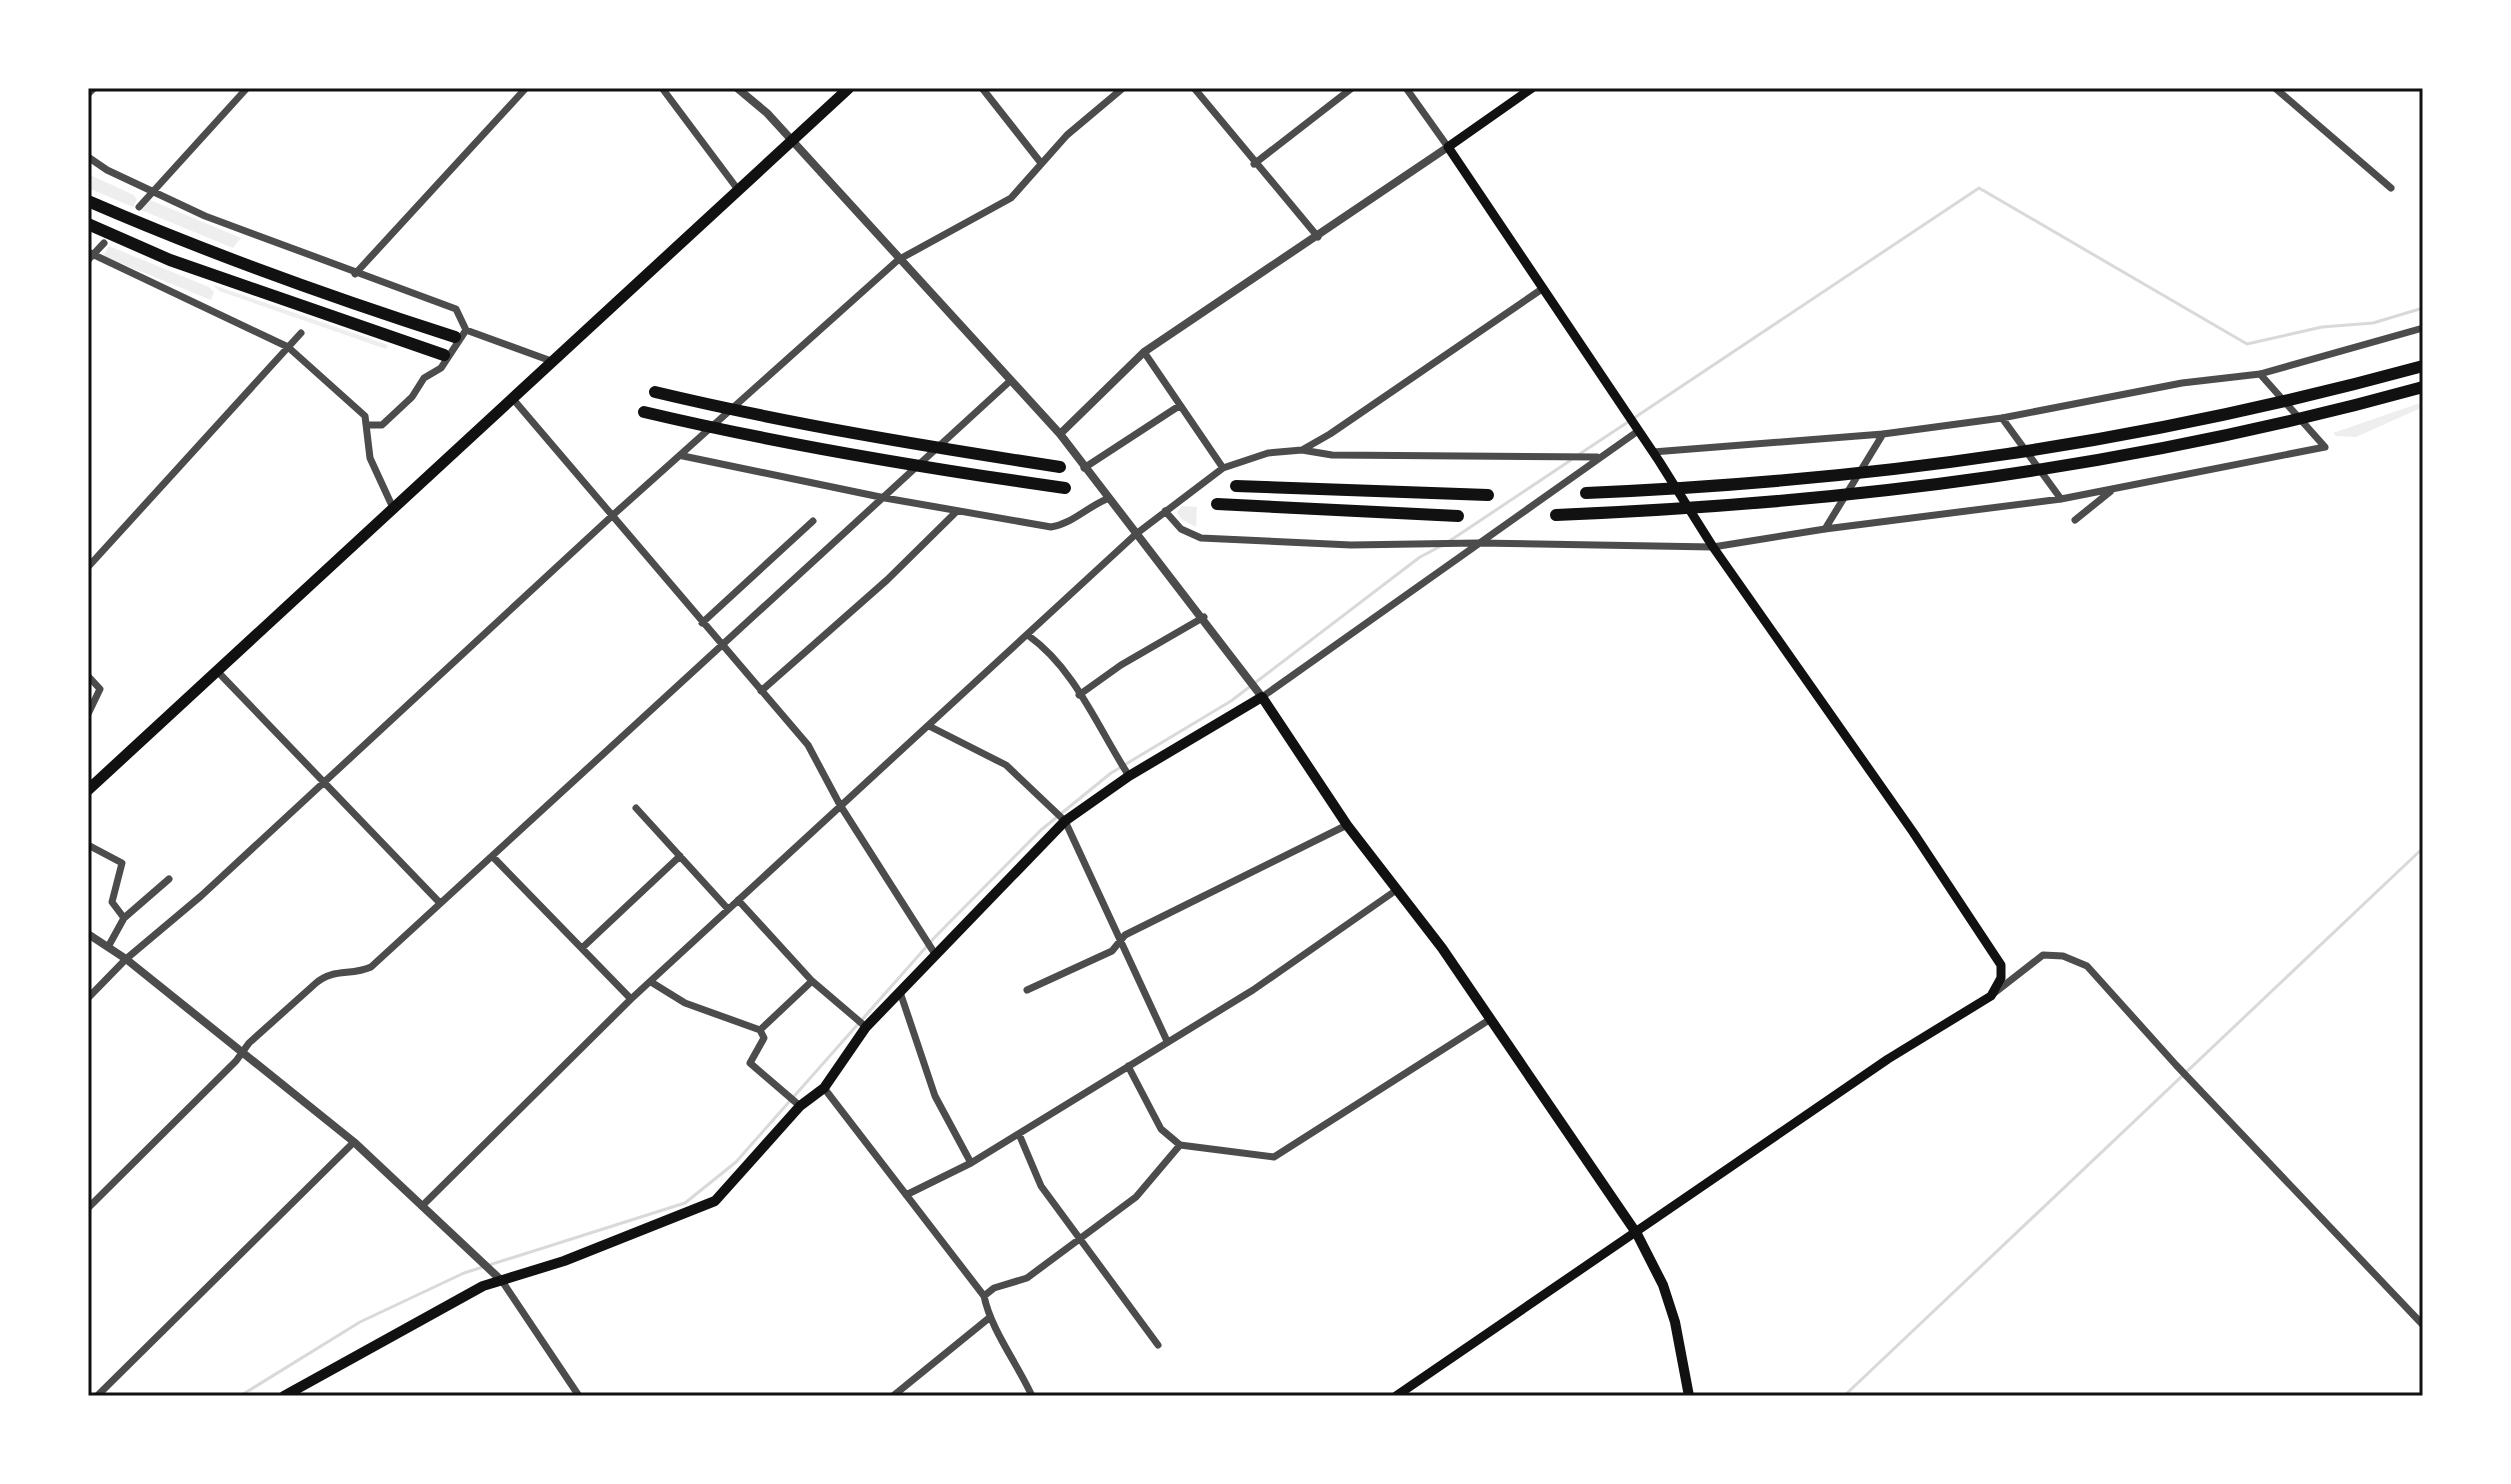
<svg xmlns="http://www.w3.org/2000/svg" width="2511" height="1484" font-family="'Work Sans',sans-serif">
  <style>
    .green { fill: #eee }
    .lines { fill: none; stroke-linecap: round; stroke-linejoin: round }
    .stream { stroke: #d9d9d9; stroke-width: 3 }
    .minor { stroke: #4c4c4c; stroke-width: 7 }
    .tertiary { stroke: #4c4c4c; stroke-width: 8 }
    .secondary { stroke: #111; stroke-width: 9 }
    .primary { stroke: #111; stroke-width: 10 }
    .trunk { stroke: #111; stroke-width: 11 }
    .motorway { stroke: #111; stroke-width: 12 }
    .neatline { fill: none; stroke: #111; stroke-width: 3 }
  </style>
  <rect width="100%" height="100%" fill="#fff"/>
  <path class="green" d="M 88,174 L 134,195 L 137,200 L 133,207 L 88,188 Z
    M 150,200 L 241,238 L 233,248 L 141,210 Z
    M 109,246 L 209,287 L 214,292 L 211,300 L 103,256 Z
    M 213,285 L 388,345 L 386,349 L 219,291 Z
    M 2423,402 L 2423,407 L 2356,437 L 2336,436 L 2333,433 Z
    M 1182,506 L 1197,507 L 1196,527 L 1181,519 L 1177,512 Z"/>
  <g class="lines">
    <path class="stream" d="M 1634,418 L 1979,188 L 2247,344 L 2322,327 L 2373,323 L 2423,308
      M 1578,455 L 1628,422
      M 1448,542 L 1571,460
      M 240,1396 L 360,1322 L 464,1273 L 685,1203 L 736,1162 L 935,937 L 1041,830 L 1111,773 L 1231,701 L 1420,557 L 1441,546
      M 1844,1396 L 2423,848"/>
    <path class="minor" d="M 662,88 L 739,191
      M 982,88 L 1041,163
      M 1194,88 L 1318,237
      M 1406,88 L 1448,147
      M 2275,88 L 2391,188
      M 88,94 L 94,88
      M 88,157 L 107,170 L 205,216 L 456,309 L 466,330 L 441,368 L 424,378 L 412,397 L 382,425 L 368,425
      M 1254,164 L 1352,88
      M 139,207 L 247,88
      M 88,252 L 288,347 L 365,416 L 370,458 L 394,510
      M 88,260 L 104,243
      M 355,274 L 526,88
      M 466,330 L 554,362
      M 1144,352 L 1223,468
      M 513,399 L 808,745 L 840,805 L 935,954
      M 2002,418 L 2061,499
      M 1302,450 L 1332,455 L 1597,457
      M 1653,452 L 1883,434 L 2002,418 L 2182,383 L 2260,374 L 2423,328
      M 683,456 L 885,498 L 1051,527 C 1072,524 1087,507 1107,499
      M 1084,468 L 1179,406
      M 1165,511 L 1181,529 L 1201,538 L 1351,545 L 1478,543 L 1713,547 L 1825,529 L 2061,499 L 2325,447 L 2260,374
      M 2075,520 L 2111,491
      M 1825,529 L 1883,434
      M 88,567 L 301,333
      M 702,623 L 813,521
      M 1029,636 C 1075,669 1098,728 1129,776
      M 218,672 L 439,902
      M 88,676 L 100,689 L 88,714
      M 761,691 L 887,580 L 957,511
      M 1079,695 L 1121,665 L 1204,617
      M 1262,697 L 1638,431
      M 929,726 L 1006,765 L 1065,821 L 1167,1041
      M 636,808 L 728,909
      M 88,845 L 122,863 L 112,902 L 124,918 L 108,947
      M 492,856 L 631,999
      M 738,900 L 812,981 L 866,1027
      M 124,918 L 169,879
      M 582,948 L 680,856
      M 651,982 L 685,1003 L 760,1030 L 812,981
      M 1027,990 L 1112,951 L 1125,935 L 1347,825
      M 1993,994 L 2043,955 L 2063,956 L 2087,966 L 2176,1065 L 2423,1325
      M 901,995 L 935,1096 L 971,1163
      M 88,998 L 126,959 L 201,896 L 613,515 L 898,260 L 1011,198 L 1067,135 L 1123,88
      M 760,1030 L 764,1038 L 750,1063 L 800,1106
      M 1128,1066 L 1161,1129 L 1180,1145 L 1274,1157 L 1489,1020
      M 824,1088 L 984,1296 C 991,1330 1017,1363 1032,1396
      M 1019,1134 L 1041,1186 L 1158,1345
      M 906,1195 L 971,1163 L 1253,990 L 1395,891
      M 422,1206 L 631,999 L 1136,534 L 1223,468 L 1268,453 L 1302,450 L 1330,434 L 1542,289
      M 88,1208 L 236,1061 L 249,1043 L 316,983 C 333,968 351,976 371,967 L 1010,381
      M 502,1281 L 579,1396
      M 984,1296 L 994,1288 L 1027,1278 L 1136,1197 L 1180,1145
      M 97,1396 L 354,1142
      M 893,1396 L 989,1318"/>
    <path class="tertiary" d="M 737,88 L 767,113 L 1060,434 L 1262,697
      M 1060,434 L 1144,352 L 1448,147
      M 88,934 L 126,959 L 354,1142 L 502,1281"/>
    <path class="secondary" d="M 1396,1396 L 1888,1059 L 1991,996 L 2001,978 L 2001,965 L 1913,832 L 1713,547 L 1659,461 L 1448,147 L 1532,88"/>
    <path class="primary" d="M 284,1396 L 483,1286 L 564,1261 L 715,1201 L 800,1106 L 824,1088 L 866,1027 L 1065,821 L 1129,776 L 1262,697 L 1347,825 L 1442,948 L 1637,1234 L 1663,1285 L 1675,1322 L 1689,1396"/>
    <path class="trunk" d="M 88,790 L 849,88"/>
    <path class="motorway" d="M 88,201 C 208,253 330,297 455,337
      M 88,224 L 170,260 L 444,355
      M 655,392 C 789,424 924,446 1060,467
      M 644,412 C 783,445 924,468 1065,488
      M 1236,486 L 1488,495
      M 1586,493 C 1876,481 2142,443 2423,366
      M 1217,504 L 1458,516
      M 1556,515 C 1854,503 2135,467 2423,387"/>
  </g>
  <rect width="2511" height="1484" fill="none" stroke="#ffffff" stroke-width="180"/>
  <rect x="90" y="90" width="2331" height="1304" class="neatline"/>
</svg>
